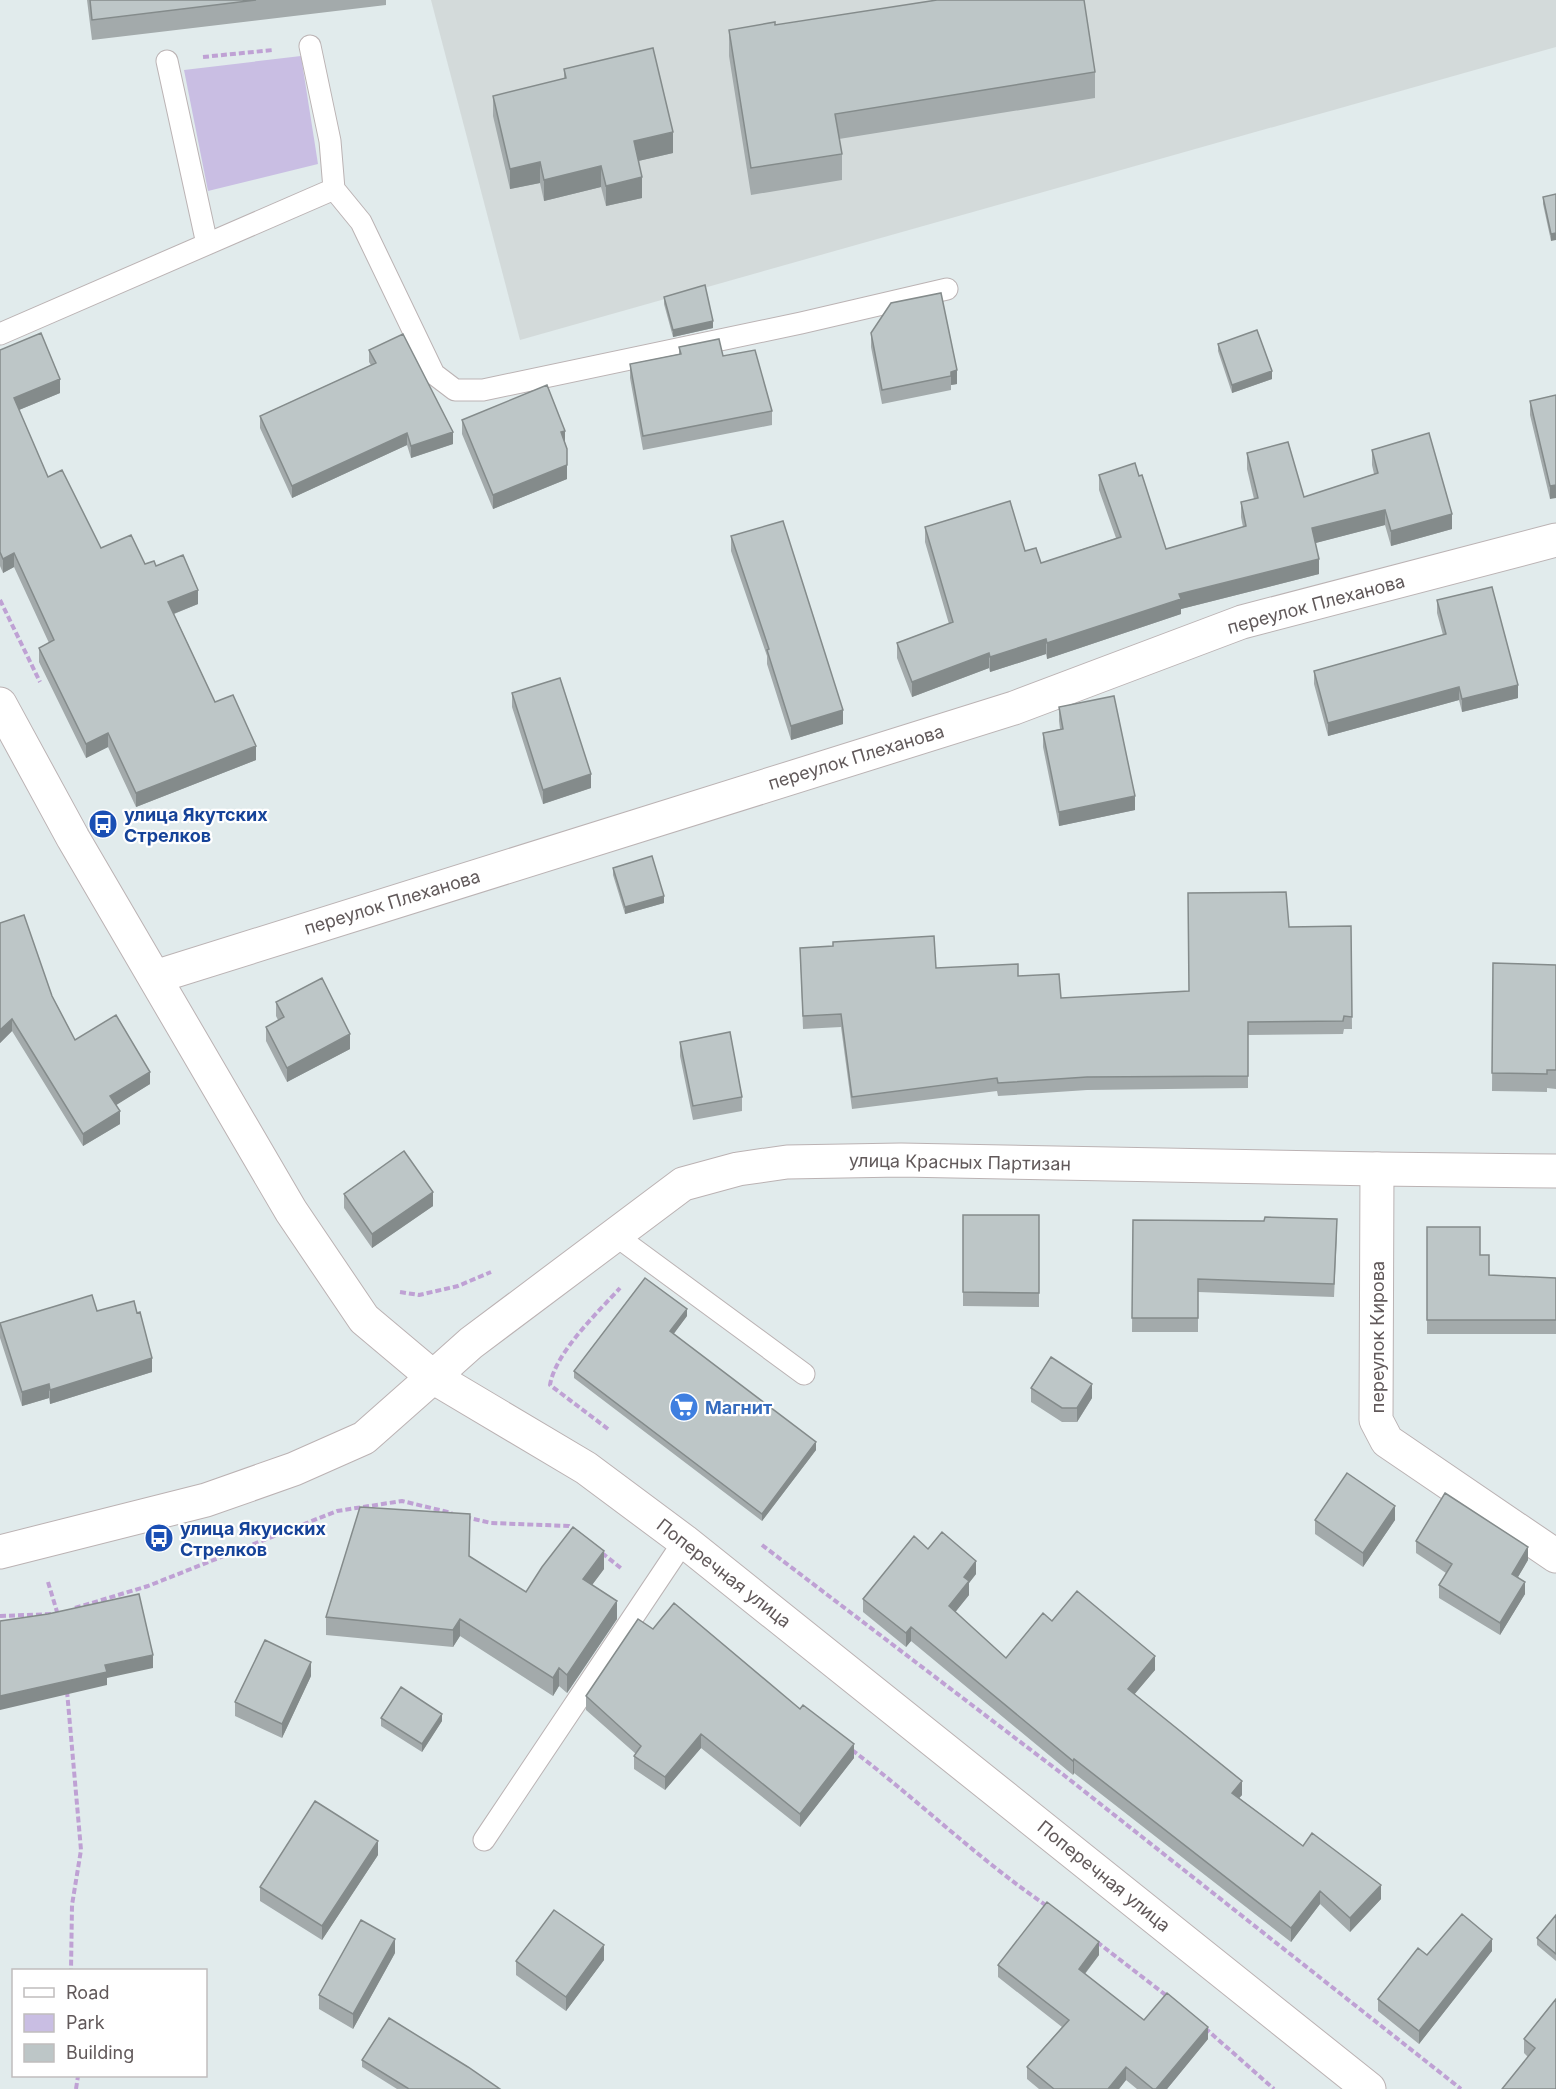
<svg xmlns="http://www.w3.org/2000/svg" width="1556" height="2089" font-family="Inter,sans-serif">
  <style>
    .industrial { fill: #d3dada }
    .green { fill: #c9bee3 }
    .lines { fill: none; stroke-linecap: round; stroke-linejoin: round }
    .lane-casing { stroke: #bbb3b4; stroke-width: 23 }
    .street-casing { stroke: #bbb3b4; stroke-width: 35 }
    .secondary-casing { stroke: #bbb2b3; stroke-width: 35 }
    .path { stroke: #bfa1d4; stroke-width: 4; stroke-dasharray: 6 3; stroke-linecap: butt }
    .lane { stroke: #fff; stroke-width: 21 }
    .street { stroke: #fff; stroke-width: 33 }
    .secondary { stroke: #fff; stroke-width: 33 }
    .wall { fill: #a3aaab }
    .shaded-wall { fill: #848b8b }
    .building { fill: #bdc6c7; stroke: #848b8b; stroke-width: 1.5 }
    .labels { text-anchor: middle; dominant-baseline: central; stroke-width: 4.5; stroke-linejoin: round; paint-order: stroke }
    .street-label { font-size: 18px; fill: #61595a; stroke: #fff }
    .transit-label { font-size: 18px; font-weight: bold; fill: #164399; stroke: #fff; text-anchor: start }
    .shop-label { font-size: 18px; font-weight: bold; fill: #366cbe; stroke: #fff; text-anchor: start }
  </style>
  <rect width="100%" height="100%" fill="#e1ebec"/>
  <path class="industrial" d="M 431,0 L 1556,0 L 1556,47 L 520,340 Z"/>
  <path class="green" d="M 301,56 L 318,164 L 208,191 L 184,70 Z"/>
  <g class="lines">
    <g class="lane-casing">
      <path id="lane" d="M 310,46 L 330,141 L 334,189 L 361,222 L 434,374 L 455,390 L 483,390 L 801,323 L 947,289
        M 167,61 L 207,244
        M 0,334 L 334,189
        M 615,1235 L 804,1374
        M 484,1840 L 684,1541"/>
    </g>
    <g class="street-casing">
      <path id="street" d="M 155,977 L 1014,708 L 1242,622 L 1556,540
        M 1377,1169 L 1376,1420 L 1387,1441 L 1556,1556"/>
    </g>
    <g class="secondary-casing">
      <path id="secondary" d="M 0,704 L 73,838 L 291,1211 L 364,1319 L 433,1377 L 471,1343 L 683,1184 L 738,1169 L 787,1162 L 901,1160 L 1377,1169 L 1556,1171
        M 0,1552 L 206,1500 L 294,1469 L 364,1438 L 433,1377 L 586,1468 L 684,1541 L 1369,2089"/>
    </g>
    <path class="path" d="M 203,57 L 273,50
      M 0,600 L 40,682
      M 400,1292 L 419,1295 L 458,1286 L 491,1272
      M 608,1429 L 550,1385 C 555,1353 598,1312 620,1288
      M 465,1517 L 491,1523 L 569,1526 L 575,1531
      M 762,1545 L 1065,1776 L 1461,2089
      M 602,1553 L 622,1569
      M 48,1582 L 58,1615
      M 75,1608 L 148,1586 L 337,1511 L 402,1501 L 452,1513
      M 0,1616 L 53,1614
      M 67,1691 L 81,1850 L 72,1905 L 71,1970
      M 852,1750 C 918,1800 978,1859 1047,1906
      M 1097,1942 L 1167,1996
      M 1205,2028 L 1274,2089
      M 76,2089 L 78,2076"/>
    <use href="#lane" class="lane"/>
    <use href="#street" class="street"/>
    <use href="#secondary" class="secondary"/>
  </g>
  <path class="wall" d="M 87,0 L 386,0 L 386,5 L 92,40 Z
    M 775,25 L 1095,72 L 1095,98 L 839,139 L 842,154 L 842,180 L 751,195 L 729,56 L 729,30 Z
    M 564,69 L 673,153 L 638,161 L 642,198 L 606,206 L 601,187 L 544,201 L 540,183 L 510,189 L 493,116 L 493,96 L 564,79 Z
    M 1556,194 L 1551,241 L 1543,204 L 1543,197 Z
    M 941,293 L 957,384 L 951,385 L 951,390 L 882,404 L 871,347 L 871,333 Z
    M 664,297 L 713,328 L 673,337 L 664,304 Z
    M 1218,344 L 1272,379 L 1232,393 L 1218,351 Z
    M 679,347 L 772,411 L 772,425 L 643,450 L 630,378 L 630,364 L 679,354 Z
    M 0,350 L 60,393 L 19,410 L 48,477 L 101,548 L 145,564 L 156,566 L 198,604 L 174,614 L 215,702 L 256,760 L 136,807 L 108,747 L 86,758 L 39,662 L 39,648 L 49,643 L 14,567 L 3,573 L 0,566 Z
    M 369,350 L 453,444 L 411,458 L 407,445 L 292,498 L 260,428 L 260,416 L 371,365 L 369,362 Z
    M 1556,395 L 1550,499 L 1530,415 L 1530,401 Z
    M 462,420 L 565,444 L 567,479 L 493,509 L 462,434 Z
    M 1372,450 L 1452,529 L 1391,546 L 1385,525 L 1315,543 L 1319,574 L 1181,609 L 1181,614 L 1047,659 L 1046,654 L 990,672 L 989,668 L 912,697 L 897,658 L 897,643 L 949,624 L 925,542 L 925,527 L 1025,551 L 1041,563 L 1116,538 L 1099,490 L 1099,475 L 1139,476 L 1166,549 L 1243,527 L 1241,517 L 1241,502 L 1254,499 L 1247,469 L 1247,453 L 1304,497 L 1374,474 L 1372,465 Z
    M 731,536 L 843,724 L 791,740 L 767,664 L 767,656 L 731,551 Z
    M 1437,600 L 1518,698 L 1462,712 L 1459,700 L 1328,736 L 1314,684 L 1314,671 L 1443,635 L 1437,613 Z
    M 512,693 L 591,788 L 543,804 L 512,707 Z
    M 1059,707 L 1135,810 L 1059,826 L 1043,747 L 1043,733 L 1060,729 L 1059,721 Z
    M 613,868 L 664,903 L 625,914 L 613,875 Z
    M 0,923 L 52,996 L 75,1040 L 150,1084 L 115,1105 L 120,1124 L 83,1146 L 12,1031 L 0,1043 Z
    M 1351,926 L 1352,1029 L 1344,1029 L 1343,1034 L 1248,1035 L 1248,1088 L 1087,1090 L 998,1096 L 997,1091 L 852,1109 L 841,1027 L 803,1029 L 800,948 L 936,968 L 1018,976 L 1061,998 L 1188,991 L 1289,927 Z
    M 1493,963 L 1556,965 L 1556,1089 L 1547,1088 L 1547,1092 L 1492,1091 Z
    M 276,1002 L 350,1049 L 287,1082 L 266,1041 L 266,1027 L 278,1020 L 276,1016 Z
    M 680,1042 L 742,1097 L 742,1111 L 693,1120 L 680,1056 Z
    M 344,1194 L 433,1206 L 372,1248 L 344,1208 Z
    M 963,1215 L 1039,1215 L 1039,1307 L 963,1306 Z
    M 1133,1220 L 1264,1221 L 1337,1233 L 1334,1297 L 1198,1292 L 1198,1332 L 1132,1332 Z
    M 1427,1227 L 1480,1255 L 1489,1275 L 1556,1278 L 1556,1334 L 1427,1334 Z
    M 97,1311 L 152,1372 L 50,1404 L 49,1398 L 22,1406 L 0,1338 L 0,1323 Z
    M 687,1316 L 673,1334 L 816,1450 L 762,1521 L 574,1378 L 574,1371 Z
    M 1031,1388 L 1092,1398 L 1077,1422 L 1062,1422 L 1031,1402 Z
    M 1315,1520 L 1395,1520 L 1363,1567 L 1315,1534 Z
    M 470,1531 L 469,1556 L 526,1592 L 604,1569 L 592,1585 L 617,1619 L 567,1693 L 559,1686 L 553,1696 L 460,1636 L 453,1647 L 326,1635 L 326,1617 Z
    M 1416,1541 L 1528,1560 L 1518,1577 L 1525,1594 L 1500,1635 L 1439,1598 L 1439,1585 L 1446,1573 L 1416,1553 Z
    M 928,1549 L 976,1574 L 969,1583 L 969,1595 L 955,1612 L 1006,1658 L 1052,1621 L 1155,1670 L 1134,1694 L 1242,1795 L 1239,1798 L 1303,1846 L 1381,1899 L 1350,1932 L 1320,1904 L 1291,1942 L 1074,1773 L 1073,1775 L 911,1641 L 906,1647 L 863,1612 L 863,1599 Z
    M 311,1676 L 282,1738 L 235,1716 L 235,1702 Z
    M 586,1696 L 854,1758 L 800,1827 L 701,1748 L 665,1790 L 634,1769 L 634,1756 L 636,1754 L 586,1710 Z
    M 381,1718 L 442,1721 L 422,1752 L 381,1726 Z
    M 378,1855 L 322,1940 L 260,1901 L 260,1887 Z
    M 1556,1915 L 1556,1961 L 1537,1945 L 1537,1938 Z
    M 1492,1951 L 1419,2044 L 1378,2011 L 1378,1999 L 1427,1955 Z
    M 395,1953 L 353,2029 L 319,2009 L 319,1995 Z
    M 1099,1955 L 1085,1974 L 1144,2020 L 1208,2039 L 1167,2089 L 1137,2089 L 1126,2080 L 1119,2089 L 1039,2089 L 1027,2079 L 1027,2067 L 1062,2027 L 998,1977 L 998,1965 Z
    M 604,1960 L 566,2011 L 516,1975 L 516,1961 Z
    M 1556,1999 L 1556,2089 L 1528,2057 L 1524,2053 L 1524,2039 Z
    M 362,2060 L 500,2089 L 397,2089 L 362,2067 Z"/>
  <path class="shaded-wall" d="M 673,132 L 673,153 L 634,162 L 634,141 Z
    M 540,162 L 540,183 L 510,189 L 510,169 Z
    M 601,166 L 601,187 L 544,201 L 544,180 Z
    M 642,177 L 642,198 L 606,206 L 606,186 Z
    M 1556,233 L 1556,240 L 1551,241 L 1551,234 Z
    M 713,321 L 713,328 L 673,337 L 673,330 Z
    M 957,370 L 957,384 L 951,385 L 951,372 Z
    M 1272,371 L 1272,379 L 1232,393 L 1232,385 Z
    M 60,379 L 60,393 L 14,412 L 14,398 Z
    M 565,431 L 565,445 L 561,432 Z
    M 453,432 L 453,444 L 411,458 L 411,446 Z
    M 407,433 L 407,445 L 292,498 L 292,486 Z
    M 567,465 L 567,479 L 493,509 L 493,495 Z
    M 1556,485 L 1556,498 L 1550,499 L 1550,486 Z
    M 1385,510 L 1385,525 L 1312,544 L 1312,528 Z
    M 1452,514 L 1452,529 L 1391,546 L 1391,531 Z
    M 14,553 L 14,567 L 3,573 L 3,559 Z
    M 1319,559 L 1319,574 L 1181,609 L 1181,614 L 1047,659 L 1047,643 L 1179,594 Z
    M 198,590 L 198,604 L 168,616 L 168,602 Z
    M 1046,639 L 1046,654 L 990,672 L 990,657 Z
    M 989,653 L 989,668 L 912,697 L 912,682 Z
    M 1518,685 L 1518,698 L 1462,712 L 1462,699 Z
    M 1459,687 L 1459,700 L 1328,736 L 1328,723 Z
    M 843,710 L 843,724 L 791,740 L 791,726 Z
    M 108,733 L 108,747 L 86,758 L 86,744 Z
    M 256,746 L 256,760 L 136,807 L 136,793 Z
    M 591,774 L 591,788 L 543,804 L 543,790 Z
    M 1135,796 L 1135,810 L 1059,826 L 1059,812 Z
    M 664,896 L 664,903 L 625,914 L 625,907 Z
    M 12,1019 L 12,1031 L 0,1043 L 0,1030 Z
    M 350,1034 L 350,1049 L 287,1082 L 287,1068 Z
    M 150,1072 L 150,1084 L 110,1109 L 110,1096 Z
    M 120,1111 L 120,1124 L 83,1146 L 83,1134 Z
    M 433,1192 L 433,1206 L 372,1248 L 372,1234 Z
    M 687,1309 L 687,1316 L 670,1339 L 670,1331 Z
    M 152,1358 L 152,1372 L 50,1404 L 50,1390 Z
    M 49,1384 L 49,1398 L 22,1406 L 22,1392 Z
    M 1092,1384 L 1092,1398 L 1077,1422 L 1077,1408 Z
    M 816,1442 L 816,1450 L 762,1521 L 762,1514 Z
    M 1395,1506 L 1395,1520 L 1363,1567 L 1363,1553 Z
    M 1528,1547 L 1528,1560 L 1512,1587 L 1512,1574 Z
    M 604,1551 L 604,1569 L 583,1597 L 583,1579 Z
    M 976,1561 L 976,1574 L 969,1583 L 969,1595 L 949,1620 L 949,1606 L 964,1577 Z
    M 1525,1582 L 1525,1594 L 1500,1635 L 1500,1623 Z
    M 617,1601 L 617,1619 L 567,1693 L 567,1675 Z
    M 460,1619 L 460,1636 L 453,1647 L 453,1630 Z
    M 911,1627 L 911,1641 L 906,1647 L 906,1633 Z
    M 153,1655 L 153,1668 L 107,1678 L 107,1685 L 0,1710 L 0,1696 L 105,1665 Z
    M 1155,1656 L 1155,1670 L 1128,1702 L 1128,1689 Z
    M 311,1662 L 311,1676 L 282,1738 L 282,1724 Z
    M 559,1668 L 559,1686 L 553,1696 L 553,1678 Z
    M 442,1714 L 442,1721 L 422,1752 L 422,1744 Z
    M 701,1734 L 701,1748 L 665,1790 L 665,1777 Z
    M 854,1744 L 854,1758 L 800,1827 L 800,1814 Z
    M 1074,1759 L 1074,1773 L 1073,1775 L 1073,1761 Z
    M 1242,1781 L 1242,1795 L 1232,1806 L 1232,1793 Z
    M 378,1841 L 378,1855 L 322,1940 L 322,1926 Z
    M 1381,1885 L 1381,1899 L 1350,1932 L 1350,1918 Z
    M 1320,1891 L 1320,1904 L 1291,1942 L 1291,1928 Z
    M 395,1939 L 395,1953 L 353,2029 L 353,2014 Z
    M 1492,1939 L 1492,1951 L 1419,2044 L 1419,2031 Z
    M 1099,1942 L 1099,1955 L 1079,1981 L 1079,1969 Z
    M 604,1945 L 604,1960 L 566,2011 L 566,1997 Z
    M 1208,2027 L 1208,2039 L 1167,2089 L 1156,2089 Z
    M 1126,2067 L 1126,2080 L 1119,2089 L 1108,2089 Z"/>
  <path class="building" d="M 90,0 L 256,0 L 92,20 Z
    M 937,0 L 1084,0 L 1095,72 L 835,114 L 842,154 L 751,168 L 729,30 L 775,22 L 775,25 Z
    M 653,48 L 673,132 L 634,141 L 642,177 L 606,186 L 601,166 L 544,180 L 540,162 L 510,169 L 493,96 L 566,78 L 564,69 Z
    M 1556,194 L 1556,233 L 1551,234 L 1543,197 Z
    M 705,285 L 713,321 L 673,330 L 664,297 Z
    M 941,293 L 957,370 L 951,372 L 951,376 L 882,390 L 871,333 L 891,303 Z
    M 1257,330 L 1272,371 L 1232,385 L 1218,344 Z
    M 41,333 L 60,379 L 14,398 L 48,477 L 62,470 L 101,548 L 131,535 L 145,564 L 154,561 L 156,566 L 183,555 L 198,590 L 168,602 L 215,702 L 233,695 L 256,746 L 136,793 L 108,733 L 86,744 L 39,648 L 54,640 L 14,553 L 3,559 L 0,552 L 0,350 Z
    M 403,334 L 453,432 L 411,446 L 407,433 L 292,486 L 260,416 L 376,363 L 369,350 Z
    M 719,339 L 723,356 L 755,350 L 772,411 L 643,436 L 630,364 L 681,354 L 679,347 Z
    M 547,385 L 565,431 L 561,432 L 567,449 L 567,465 L 493,495 L 462,420 Z
    M 1556,395 L 1556,485 L 1550,486 L 1530,401 Z
    M 1429,433 L 1452,514 L 1391,531 L 1385,510 L 1312,528 L 1319,559 L 1179,594 L 1181,599 L 1047,643 L 1046,639 L 990,657 L 989,653 L 912,682 L 897,643 L 953,622 L 925,527 L 1010,501 L 1025,551 L 1036,548 L 1041,563 L 1121,537 L 1099,475 L 1135,463 L 1139,476 L 1142,475 L 1166,549 L 1246,526 L 1241,502 L 1258,498 L 1247,453 L 1288,442 L 1304,497 L 1378,473 L 1372,450 Z
    M 783,521 L 843,710 L 791,726 L 767,650 L 769,649 L 731,536 Z
    M 1492,587 L 1518,685 L 1462,699 L 1459,687 L 1328,723 L 1314,671 L 1446,634 L 1437,600 Z
    M 560,678 L 591,774 L 543,790 L 512,693 Z
    M 1114,696 L 1135,796 L 1059,812 L 1043,733 L 1063,729 L 1059,707 Z
    M 652,856 L 664,896 L 625,907 L 613,868 Z
    M 1286,892 L 1289,927 L 1351,926 L 1352,1017 L 1344,1016 L 1343,1021 L 1248,1022 L 1248,1076 L 1087,1077 L 998,1083 L 997,1078 L 852,1097 L 841,1014 L 803,1016 L 800,948 L 833,946 L 833,942 L 934,936 L 936,968 L 1018,964 L 1018,976 L 1059,974 L 1061,998 L 1189,991 L 1188,893 Z
    M 24,915 L 52,996 L 75,1040 L 116,1015 L 150,1072 L 110,1096 L 120,1111 L 83,1134 L 12,1019 L 0,1030 L 0,923 Z
    M 1493,963 L 1556,965 L 1556,1070 L 1547,1070 L 1547,1074 L 1492,1073 Z
    M 322,978 L 350,1034 L 287,1068 L 266,1027 L 284,1017 L 276,1002 Z
    M 730,1032 L 742,1097 L 693,1106 L 680,1042 Z
    M 404,1151 L 433,1192 L 372,1234 L 344,1194 Z
    M 963,1215 L 1039,1215 L 1039,1293 L 963,1292 Z
    M 1265,1217 L 1337,1219 L 1334,1284 L 1198,1279 L 1198,1318 L 1132,1318 L 1133,1220 L 1264,1221 Z
    M 1427,1227 L 1480,1227 L 1480,1255 L 1489,1255 L 1489,1275 L 1556,1278 L 1556,1320 L 1427,1320 Z
    M 645,1278 L 687,1309 L 670,1331 L 816,1442 L 762,1514 L 574,1371 Z
    M 92,1295 L 97,1311 L 134,1301 L 137,1313 L 140,1312 L 152,1358 L 50,1390 L 49,1384 L 22,1392 L 0,1323 Z
    M 1051,1357 L 1092,1384 L 1077,1408 L 1062,1408 L 1031,1388 Z
    M 1347,1473 L 1395,1506 L 1363,1553 L 1315,1520 Z
    M 1445,1493 L 1528,1547 L 1512,1574 L 1525,1582 L 1500,1623 L 1439,1585 L 1452,1564 L 1416,1541 Z
    M 360,1507 L 470,1514 L 469,1556 L 526,1592 L 542,1567 L 573,1527 L 604,1551 L 583,1579 L 617,1601 L 567,1675 L 559,1668 L 553,1678 L 460,1619 L 453,1630 L 326,1617 Z
    M 942,1532 L 976,1561 L 964,1577 L 969,1581 L 949,1606 L 1006,1658 L 1043,1613 L 1052,1621 L 1077,1591 L 1155,1656 L 1128,1689 L 1242,1781 L 1232,1793 L 1303,1846 L 1312,1833 L 1381,1885 L 1350,1918 L 1320,1891 L 1291,1928 L 1074,1759 L 1073,1761 L 911,1627 L 906,1633 L 863,1599 L 914,1536 L 928,1549 Z
    M 139,1594 L 153,1655 L 105,1665 L 107,1672 L 0,1696 L 0,1621 L 48,1614 Z
    M 674,1603 L 800,1709 L 803,1705 L 854,1744 L 800,1814 L 701,1734 L 665,1777 L 634,1756 L 641,1746 L 586,1696 L 638,1619 L 653,1629 Z
    M 265,1640 L 311,1662 L 282,1724 L 235,1702 Z
    M 401,1687 L 442,1714 L 422,1744 L 381,1718 Z
    M 315,1801 L 378,1841 L 322,1926 L 260,1887 Z
    M 1047,1902 L 1099,1942 L 1079,1969 L 1144,2020 L 1167,1993 L 1208,2027 L 1156,2089 L 1153,2089 L 1126,2067 L 1108,2089 L 1054,2089 L 1027,2067 L 1069,2020 L 998,1965 Z
    M 554,1910 L 604,1945 L 566,1997 L 516,1961 Z
    M 1462,1914 L 1492,1939 L 1419,2031 L 1378,1999 L 1418,1948 L 1427,1955 Z
    M 1556,1915 L 1556,1954 L 1537,1938 Z
    M 361,1920 L 395,1939 L 353,2014 L 319,1995 Z
    M 1556,1999 L 1556,2089 L 1502,2089 L 1535,2048 L 1524,2039 Z
    M 389,2018 L 468,2067 L 500,2089 L 409,2089 L 362,2060 Z"/>
  <defs>
    <g id="bus-disc" transform="scale(1.5)"><circle r="9.5" fill="#1a4fb4" stroke="#fff"/><path d="M-5-6H5V4H4V6H2V4H-2V6H-4V4H-5ZM-3.5-4V0h7V-4ZM-3.5 1.2v1.5H-2V1.2ZM2 1.2v1.5H3.5V1.2Z" fill="#fff"/></g>
    <g id="supermarket-disc" transform="scale(1.5)"><circle r="9.5" fill="#3f7fe0" stroke="#fff"/><path d="M-6-5.5h2.5l.6 2H6L4.5 2H-2.5L-4.4-4H-6ZM-1.5 3.2a1.3 1.3 0 1 0 .1 0ZM3 3.2a1.3 1.3 0 1 0 .1 0Z" fill="#fff"/></g>
  </defs>
  <g fill-rule="evenodd">
    <use href="#bus-disc" x="103" y="824"/>
    <use href="#supermarket-disc" x="684" y="1407"/>
    <use href="#bus-disc" x="159" y="1538"/>
  </g>
  <g class="labels">
    <g class="street-label">
      <text transform="translate(1316 604) rotate(-15)">переулок Плеханова</text>
      <text transform="translate(856 757) rotate(-17)">переулок Плеханова</text>
      <text transform="translate(392 902) rotate(-17)">переулок Плеханова</text>
      <text transform="translate(960 1162) rotate(1)">улица Красных Партизан</text>
      <text transform="translate(1377 1337) rotate(-90)">переулок Кирова</text>
      <text transform="translate(724 1573) rotate(38)">Поперечная улица</text>
      <text transform="translate(1104 1876) rotate(39)">Поперечная улица</text>
    </g>
    <g class="transit-label">
      <text x="124" y="814">улица Якутских<tspan x="124" dy="21">Стрелков</tspan></text>
      <text x="180" y="1528">улица Якуиских<tspan x="180" dy="21">Стрелков</tspan></text>
    </g>
    <g class="shop-label">
      <text x="705" y="1407">Магнит</text>
    </g>
  </g>
  <rect x="12" y="1969" width="195" height="108" fill="#ffffff" stroke="#c0bdbd" stroke-width="1.5"/>
  <rect x="24" y="1988" width="30" height="9" fill="#ffffff" stroke="#c0bdbd" stroke-width="1.5"/>
  <text x="66" y="1999" font-size="18" fill="#61595a">Road</text>
  <rect x="24" y="2014" width="30" height="18" fill="#c9bee3" stroke="#c0bdbd" stroke-width="1.5"/>
  <text x="66" y="2029" font-size="18" fill="#61595a">Park</text>
  <rect x="24" y="2044" width="30" height="18" fill="#bdc6c7" stroke="#c0bdbd" stroke-width="1.5"/>
  <text x="66" y="2059" font-size="18" fill="#61595a">Building</text>
</svg>
